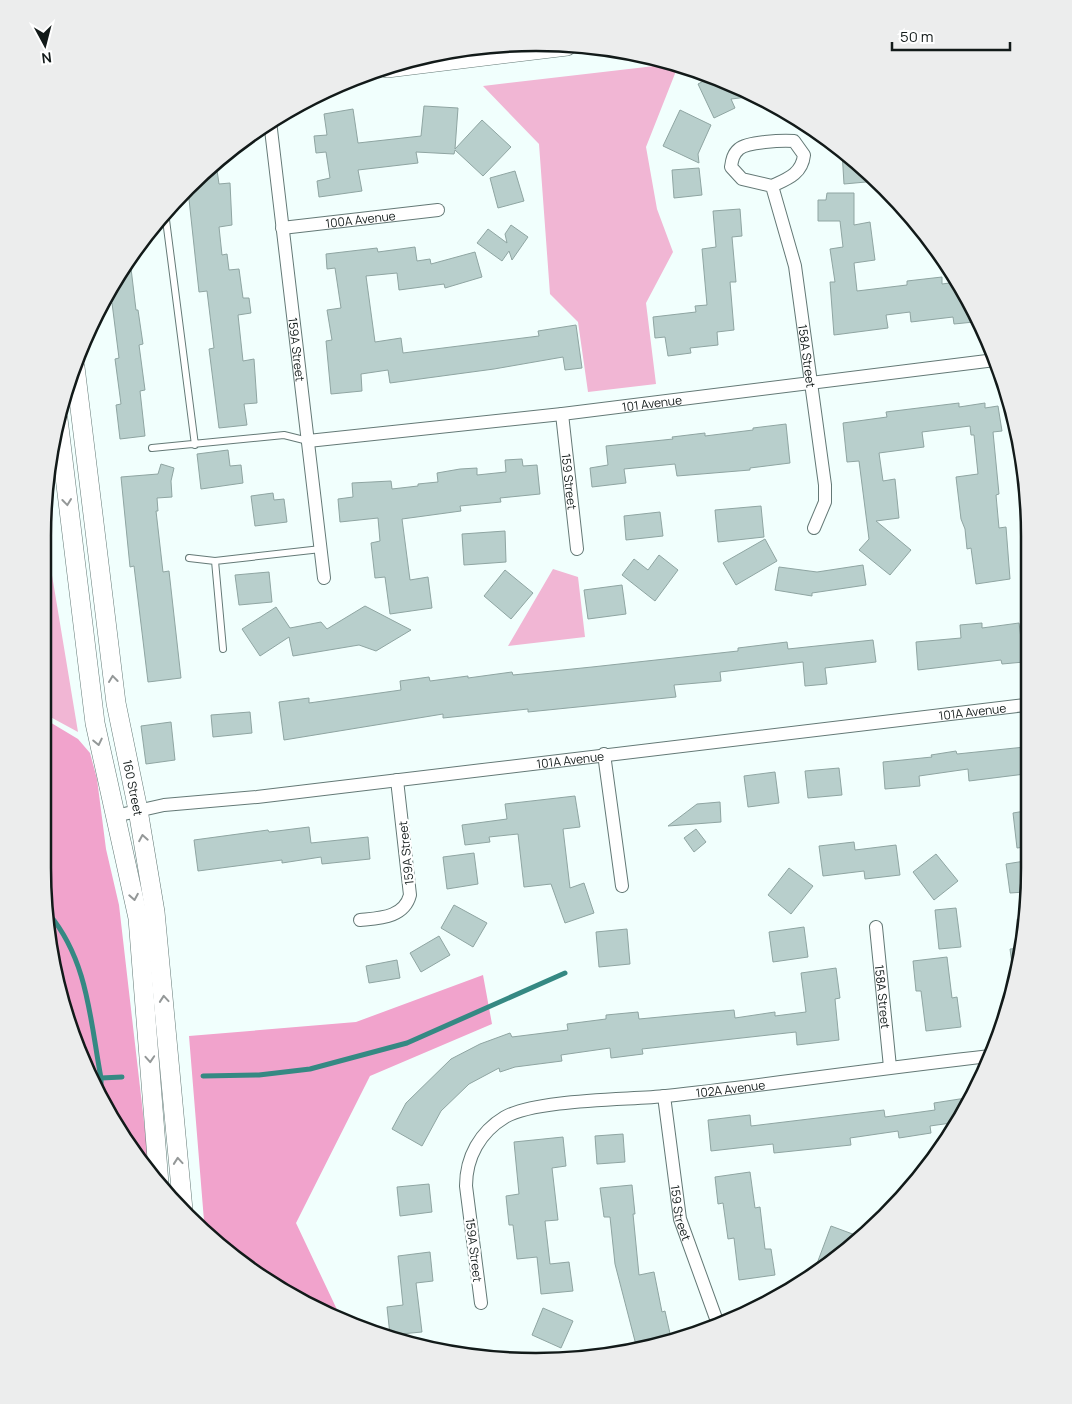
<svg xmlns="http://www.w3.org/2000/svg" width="1072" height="1404" font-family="Manrope,sans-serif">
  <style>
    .green { fill: #f1b6d4 }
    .forest { fill: #f1a3cc }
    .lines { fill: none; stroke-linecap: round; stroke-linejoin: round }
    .stream { stroke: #358983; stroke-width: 5 }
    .building { fill: #b8cfcc; stroke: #8fa5a2 }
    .lane-casing { stroke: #647976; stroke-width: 8 }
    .street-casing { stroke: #647976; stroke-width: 14 }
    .secondary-casing { stroke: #647976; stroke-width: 20 }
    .lane { stroke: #fff; stroke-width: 6 }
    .street { stroke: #fff; stroke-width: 12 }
    .secondary { stroke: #fff; stroke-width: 19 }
    .oneway { stroke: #949898 }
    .labels { text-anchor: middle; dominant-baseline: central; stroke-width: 4.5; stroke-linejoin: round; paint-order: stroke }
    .street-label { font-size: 12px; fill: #121a19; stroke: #fff }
    .rim { fill: none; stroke: #121a19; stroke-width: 2.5 }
  </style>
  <rect width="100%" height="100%" fill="#f1fffd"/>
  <path class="green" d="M 672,64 L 678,66 L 646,147 L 657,209 L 673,252 L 646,303 L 656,384 L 588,392 L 578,322 L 550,294 L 539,144 L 483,86 Z
    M 48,551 L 78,732 L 43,713 L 43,552 Z
    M 553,569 L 578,577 L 585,637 L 508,646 Z"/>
  <path class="forest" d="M 43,718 L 78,739 L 90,753 L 97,779 L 106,849 L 119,905 L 150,1174 L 109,1115 L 59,996 L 43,868 Z
    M 483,975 L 492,1024 L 370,1076 L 296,1223 L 341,1318 L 317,1310 L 210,1239 L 205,1233 L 189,1036 L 356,1022 Z"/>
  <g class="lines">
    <path class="stream" d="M 49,914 C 88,961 90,1019 101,1078 L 101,1095
      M 203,1076 L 259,1075 L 310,1069 L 407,1043 L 565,973
      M 101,1078 L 122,1077"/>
  </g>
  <path class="building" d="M 713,76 L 725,80 L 756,96 L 731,99 L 735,108 L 714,118 L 698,84 Z
    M 424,106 L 458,108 L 455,149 L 482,120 L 511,147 L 483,176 L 455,150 L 454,154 L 416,152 L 418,163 L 358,170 L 362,191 L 319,197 L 317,181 L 330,178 L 326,152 L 316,153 L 314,136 L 327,135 L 324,114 L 353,109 L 358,143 L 421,136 Z
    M 680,110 L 711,125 L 698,154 L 699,163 L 663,146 Z
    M 842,151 L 867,172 L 877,181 L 844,184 Z
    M 216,163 L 219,184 L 230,183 L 232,225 L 219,227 L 222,255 L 227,254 L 229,270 L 239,269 L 243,298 L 249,298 L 251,313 L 238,315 L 243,361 L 254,359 L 257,403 L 244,404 L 247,425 L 219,428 L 209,349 L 214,348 L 207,291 L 199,292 L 188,190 L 188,187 Z
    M 699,168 L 702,195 L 674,198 L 672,170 Z
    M 515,171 L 524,201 L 498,208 L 490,178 Z
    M 827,193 L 854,193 L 854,225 L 870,222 L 875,260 L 854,263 L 857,291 L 907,285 L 907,281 L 942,277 L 942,284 L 957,282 L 972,311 L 974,322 L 954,324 L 953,317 L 911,322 L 910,312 L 886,315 L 888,328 L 834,335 L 830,282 L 835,282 L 830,249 L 843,247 L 840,221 L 818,221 L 818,200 L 826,200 Z
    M 740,209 L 742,236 L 732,237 L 736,282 L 730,282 L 734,330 L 717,332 L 718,345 L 690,348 L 691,353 L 668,356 L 665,337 L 655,338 L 653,317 L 696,312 L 695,306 L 707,305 L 702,249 L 716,247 L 713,211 Z
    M 511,225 L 528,237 L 512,260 L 509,251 L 502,261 L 477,243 L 488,229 L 507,243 L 505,234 Z
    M 415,247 L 417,261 L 430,259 L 431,264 L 475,252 L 482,277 L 445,288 L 444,284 L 399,290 L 397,273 L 366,276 L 375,342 L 401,338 L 403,353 L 539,336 L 538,331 L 576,325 L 582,368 L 565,370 L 563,357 L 494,369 L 390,383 L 388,370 L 361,374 L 362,391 L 331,394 L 326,341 L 332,340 L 327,310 L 341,308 L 335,268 L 327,269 L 326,254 L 377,248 L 378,252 Z
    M 130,260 L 136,310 L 138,310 L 143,344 L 139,345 L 145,390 L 140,391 L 145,436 L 120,439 L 116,405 L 121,404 L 115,359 L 119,358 L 112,303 L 109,304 L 108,294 Z
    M 959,403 L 959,407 L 985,403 L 985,408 L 998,406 L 1002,431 L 993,432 L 999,494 L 996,495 L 999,528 L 1006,527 L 1010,579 L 976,584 L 971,548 L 967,549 L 965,529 L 961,519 L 956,477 L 978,474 L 974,435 L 971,435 L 970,426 L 922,432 L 924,447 L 879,453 L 883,481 L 895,479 L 899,518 L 876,521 L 911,550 L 890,575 L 859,550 L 869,539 L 859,461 L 847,462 L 843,423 L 887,417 L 886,412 Z
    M 786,424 L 790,463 L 750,468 L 750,470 L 677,476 L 675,464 L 624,469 L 626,483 L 592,487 L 590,468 L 608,465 L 606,446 L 673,439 L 672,437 L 705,433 L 705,436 L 753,430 L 753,428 Z
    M 228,450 L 230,466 L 241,465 L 243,483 L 201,489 L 197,454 Z
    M 522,459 L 523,466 L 537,465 L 540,494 L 500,498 L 501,502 L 460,506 L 461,511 L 402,519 L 410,580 L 428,577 L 432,608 L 390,614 L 385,577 L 375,578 L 371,543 L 380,541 L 378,518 L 340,522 L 338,499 L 353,497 L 352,483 L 391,481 L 392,489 L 418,486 L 418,484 L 438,482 L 437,473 L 460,469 L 477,468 L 477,475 L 506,472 L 505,460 Z
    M 161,464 L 174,468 L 171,481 L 172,497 L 157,498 L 158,511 L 156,511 L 163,572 L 169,571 L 181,678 L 148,682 L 134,566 L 130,567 L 121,477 L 158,474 Z
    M 273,493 L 274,500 L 284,499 L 287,522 L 255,526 L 251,496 Z
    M 761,506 L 764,537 L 718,542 L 715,510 Z
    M 660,512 L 663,536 L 626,540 L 624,516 Z
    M 505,531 L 506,562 L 464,565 L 462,534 Z
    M 765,539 L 777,561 L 736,585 L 723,563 Z
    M 659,555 L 678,570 L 655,601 L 622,575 L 634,559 L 648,570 Z
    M 863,565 L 866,585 L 812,593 L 812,596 L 775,590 L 779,567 L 817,572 Z
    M 505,570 L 533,593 L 511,619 L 484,596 Z
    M 269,572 L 272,602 L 239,605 L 235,575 Z
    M 622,585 L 626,614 L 588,619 L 584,590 Z
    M 365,606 L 411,630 L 376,651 L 359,645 L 293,656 L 289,637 L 260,656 L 242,629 L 276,607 L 290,628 L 321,622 L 327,629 Z
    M 982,623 L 982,628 L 1019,623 L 1024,662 L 1002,664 L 1001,660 L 918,670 L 916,642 L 961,638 L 960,625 Z
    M 873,640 L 876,662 L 825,668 L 827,684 L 805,686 L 803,662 L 720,672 L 721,681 L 674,685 L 676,697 L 528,712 L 528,709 L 443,718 L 443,714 L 284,740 L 279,702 L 309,698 L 309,703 L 401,690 L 400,681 L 429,677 L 430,681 L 468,676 L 468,678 L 512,672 L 513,675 L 592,667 L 738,651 L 738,648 L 787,642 L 788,649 Z
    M 250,712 L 252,733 L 213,737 L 211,715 Z
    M 171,722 L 175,760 L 146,764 L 141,726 Z
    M 1025,747 L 1025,774 L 969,781 L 968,769 L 919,776 L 920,786 L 885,789 L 883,762 L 932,757 L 931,755 L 956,751 L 957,754 Z
    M 839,768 L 842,795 L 808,798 L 805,771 Z
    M 775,772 L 779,803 L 748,807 L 744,776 Z
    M 575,796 L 580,827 L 563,829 L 570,888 L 584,883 L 594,913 L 565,923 L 551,884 L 524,887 L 518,834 L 489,837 L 490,842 L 465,845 L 462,825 L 507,819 L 505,804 Z
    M 720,802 L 721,822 L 668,826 L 697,804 Z
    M 1025,811 L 1025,847 L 1017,848 L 1013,813 Z
    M 309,827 L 311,843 L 368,837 L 370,859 L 322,864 L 321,857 L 282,863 L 282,860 L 198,871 L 194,840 L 268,830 L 269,832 Z
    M 696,829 L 706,842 L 694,852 L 684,838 Z
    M 854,842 L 855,850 L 896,845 L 900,875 L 865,879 L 864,871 L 823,876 L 819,846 Z
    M 474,853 L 478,884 L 447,889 L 443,857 Z
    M 936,854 L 958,881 L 934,900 L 913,872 Z
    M 1025,861 L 1025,892 L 1010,893 L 1006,864 Z
    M 789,868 L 813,886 L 791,914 L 768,895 Z
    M 454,905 L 487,923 L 473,947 L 441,928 Z
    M 956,908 L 961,947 L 939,949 L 935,910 Z
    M 804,927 L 808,957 L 773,962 L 769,932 Z
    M 627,929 L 630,964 L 599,967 L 596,932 Z
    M 439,936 L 450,955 L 421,972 L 410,953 Z
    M 1022,948 L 1015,978 L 1014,978 L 1010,949 Z
    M 947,957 L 952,998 L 957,997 L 961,1027 L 926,1031 L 921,991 L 916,991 L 913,961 Z
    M 397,960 L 400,978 L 369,983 L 366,966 Z
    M 836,968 L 840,998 L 835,999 L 839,1040 L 797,1045 L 796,1032 L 642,1049 L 643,1054 L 611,1058 L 610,1048 L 561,1055 L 562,1061 L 515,1067 L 500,1072 L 499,1068 L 469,1084 L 441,1111 L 422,1146 L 392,1129 L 406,1103 L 451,1059 L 480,1044 L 510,1033 L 512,1037 L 568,1030 L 567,1024 L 606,1019 L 606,1015 L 638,1012 L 639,1019 L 734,1010 L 735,1018 L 775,1012 L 775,1016 L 806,1012 L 801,973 Z
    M 966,1098 L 967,1106 L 958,1122 L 930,1126 L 931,1133 L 899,1138 L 898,1131 L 850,1138 L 851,1145 L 774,1153 L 773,1144 L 711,1151 L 708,1120 L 750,1115 L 751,1126 L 884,1110 L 885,1117 L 935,1110 L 934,1103 Z
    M 623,1134 L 625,1162 L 597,1164 L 595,1136 Z
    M 563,1137 L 566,1166 L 552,1168 L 558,1220 L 545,1221 L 550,1264 L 569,1262 L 573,1291 L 541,1294 L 537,1257 L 517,1259 L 513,1225 L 509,1225 L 506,1196 L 519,1194 L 514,1142 Z
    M 750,1172 L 755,1208 L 760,1207 L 765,1249 L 771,1249 L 775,1275 L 739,1280 L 734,1238 L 728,1239 L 723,1203 L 718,1204 L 715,1177 Z
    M 429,1184 L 432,1212 L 400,1216 L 397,1187 Z
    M 632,1185 L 635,1214 L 633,1214 L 639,1275 L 654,1272 L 662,1312 L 665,1311 L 671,1338 L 636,1345 L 615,1264 L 610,1217 L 604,1217 L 600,1188 Z
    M 831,1226 L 858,1236 L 812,1277 Z
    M 430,1252 L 433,1281 L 416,1283 L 422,1332 L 390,1335 L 387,1307 L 403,1305 L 398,1256 Z
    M 543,1308 L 573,1321 L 561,1348 L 532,1335 Z"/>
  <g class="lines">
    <g class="lane-casing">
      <path id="lane" d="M 165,212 L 195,445
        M 152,448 L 284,435 L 308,441
        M 189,558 L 215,561
        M 223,649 L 215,561 L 321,549"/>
    </g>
    <g class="street-casing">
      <g id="street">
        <path id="s1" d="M 270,121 L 324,578"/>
        <path id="s2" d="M 772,186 L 742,179 L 731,167 C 732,160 733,154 739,149 C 747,142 782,140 794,141 L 804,155 C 802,174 787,179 772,186 L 795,266 L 825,485 L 825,502 L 814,528"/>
        <path id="s3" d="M 282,228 L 438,210"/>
        <path id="s4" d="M 562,414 L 577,549"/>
        <path id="s5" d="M 308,441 L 562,414 L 995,360"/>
        <path d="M 604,754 L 622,886"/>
        <path id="s6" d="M 115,816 L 164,805 L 257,797 L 1025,705"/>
        <path d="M 360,920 C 379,918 404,918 410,895 L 397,780"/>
        <path id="s7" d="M 876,927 L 890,1067"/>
        <path id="s8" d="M 664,1096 L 680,1219 L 718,1324"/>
        <path id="s9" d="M 481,1303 L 466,1186 C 466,1157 480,1132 505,1117 C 537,1099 627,1100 666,1096 C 774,1084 882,1068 990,1056"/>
      </g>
    </g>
    <g class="secondary-casing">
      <g id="secondary">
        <path d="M 387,68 L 567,46"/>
        <path id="s10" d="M 75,367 L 116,703 L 138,810 L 155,912 L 183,1210"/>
        <path d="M 58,419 L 95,723 L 138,918 L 159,1184"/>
      </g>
    </g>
    <use href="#lane" class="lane"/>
    <use href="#street" class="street"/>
    <use href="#secondary" class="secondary"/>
  </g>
  <defs><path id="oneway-chevron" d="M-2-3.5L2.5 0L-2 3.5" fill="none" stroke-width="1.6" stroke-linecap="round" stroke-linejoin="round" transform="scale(1.25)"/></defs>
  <g class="oneway">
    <use href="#oneway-chevron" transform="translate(67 502) rotate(83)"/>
    <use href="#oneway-chevron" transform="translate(113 679) rotate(-97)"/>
    <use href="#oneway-chevron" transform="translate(98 742) rotate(78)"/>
    <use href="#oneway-chevron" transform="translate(143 838) rotate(-100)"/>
    <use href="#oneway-chevron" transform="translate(134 897) rotate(80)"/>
    <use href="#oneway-chevron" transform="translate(164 999) rotate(-95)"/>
    <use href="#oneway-chevron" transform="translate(150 1059) rotate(86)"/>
    <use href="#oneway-chevron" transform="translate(178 1161) rotate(-95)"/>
  </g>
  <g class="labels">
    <g class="street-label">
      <text stroke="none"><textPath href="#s3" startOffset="79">100A Avenue</textPath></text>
      <text stroke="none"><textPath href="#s1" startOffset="230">159A Street</textPath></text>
      <text stroke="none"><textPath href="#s2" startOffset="362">158A Street</textPath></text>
      <text stroke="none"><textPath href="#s5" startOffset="346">101 Avenue</textPath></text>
      <text stroke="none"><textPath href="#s4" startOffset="68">159 Street</textPath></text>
      <text stroke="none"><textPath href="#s6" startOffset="864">101A Avenue</textPath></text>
      <text stroke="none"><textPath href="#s6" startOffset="459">101A Avenue</textPath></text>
      <text stroke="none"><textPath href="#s10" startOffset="425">160 Street</textPath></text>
      <text transform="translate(406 853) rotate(-96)">159A Street</text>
      <text stroke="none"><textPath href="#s7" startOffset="70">158A Street</textPath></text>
      <text stroke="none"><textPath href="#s9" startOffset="429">102A Avenue</textPath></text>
      <text stroke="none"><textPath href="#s8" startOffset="118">159 Street</textPath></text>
      <text transform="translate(474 1250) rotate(83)">159A Street</text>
    </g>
  </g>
  <path d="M0 0H1072V1404H0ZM536 51H536A485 485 0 0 1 1021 536V868A485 485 0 0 1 536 1353H536A485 485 0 0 1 51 868V536A485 485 0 0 1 536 51Z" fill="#eceded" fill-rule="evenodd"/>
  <path class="rim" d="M536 51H536A485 485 0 0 1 1021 536V868A485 485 0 0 1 536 1353H536A485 485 0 0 1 51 868V536A485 485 0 0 1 536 51Z"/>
  <g transform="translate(45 45) rotate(173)" stroke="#ffffff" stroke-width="4" paint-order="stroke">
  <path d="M0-4L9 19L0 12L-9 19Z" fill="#121a19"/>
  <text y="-8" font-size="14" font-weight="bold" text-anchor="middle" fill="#121a19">N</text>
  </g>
  <path d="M892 42v8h118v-8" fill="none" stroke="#121a19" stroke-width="2.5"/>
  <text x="900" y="42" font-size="15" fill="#121a19" stroke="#ffffff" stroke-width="4" paint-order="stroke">50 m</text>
</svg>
